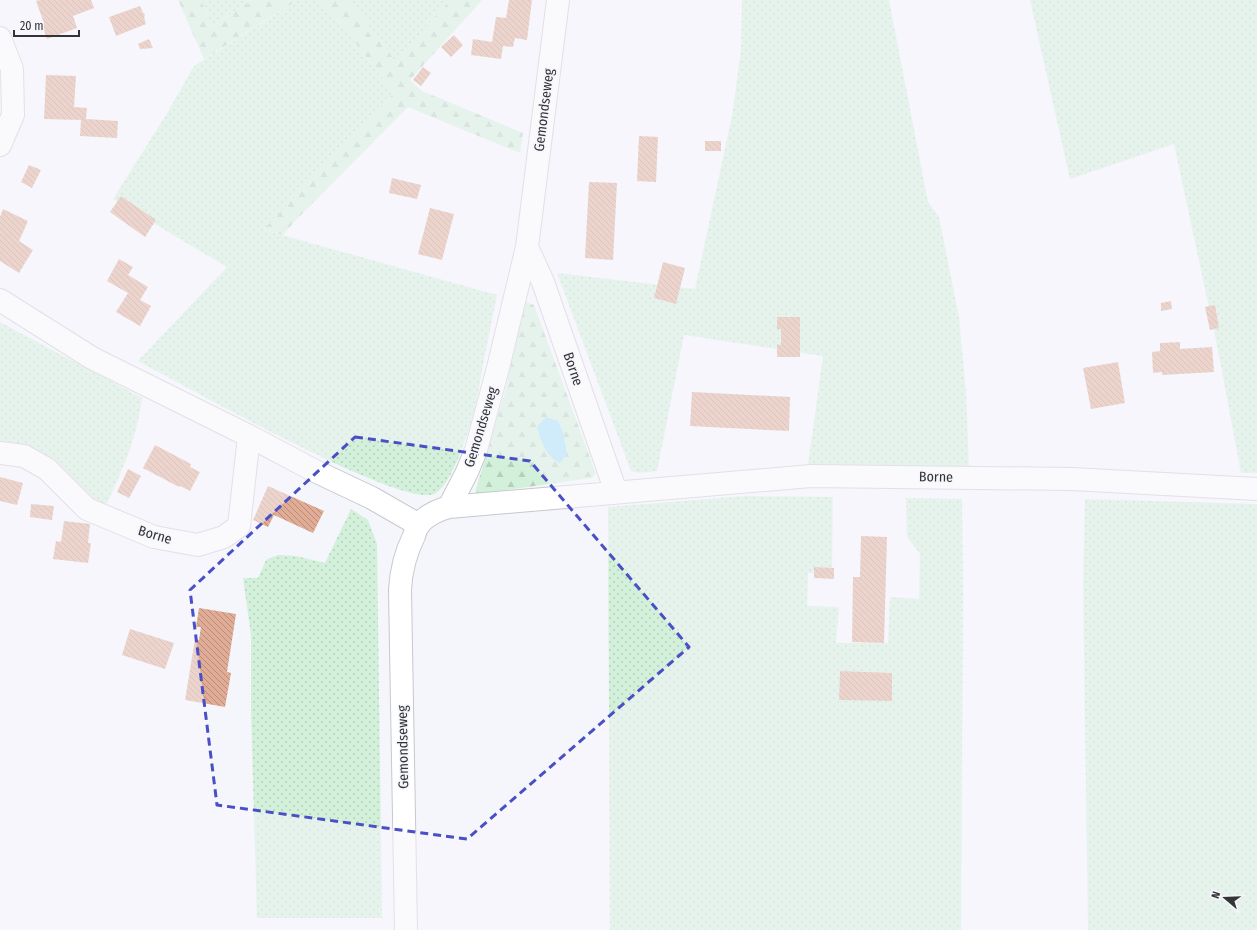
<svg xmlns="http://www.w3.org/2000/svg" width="1257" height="930" font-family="'Fira Sans Condensed',sans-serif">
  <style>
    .green { fill: url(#green-dots) }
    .forest { fill: url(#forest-firs) }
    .water { fill: #a2e0f8 }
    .building { fill: url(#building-back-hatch) }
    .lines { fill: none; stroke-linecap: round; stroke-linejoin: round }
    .minor-casing { stroke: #c7c8cd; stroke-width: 24 }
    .minor { stroke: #fff; stroke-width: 22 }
    .marked { fill: none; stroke: #494fc4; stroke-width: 3; stroke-dasharray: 8 5; stroke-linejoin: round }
    .labels { text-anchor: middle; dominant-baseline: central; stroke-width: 3; stroke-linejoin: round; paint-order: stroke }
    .street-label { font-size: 14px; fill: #343437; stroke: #f5f6fc }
  </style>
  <defs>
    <pattern id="green-dots" width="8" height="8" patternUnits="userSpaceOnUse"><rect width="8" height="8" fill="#d3f0da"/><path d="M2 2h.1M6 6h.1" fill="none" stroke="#b6cebc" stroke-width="1.8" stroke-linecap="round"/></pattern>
    <pattern id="forest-firs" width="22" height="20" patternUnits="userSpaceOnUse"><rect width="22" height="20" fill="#d3f0da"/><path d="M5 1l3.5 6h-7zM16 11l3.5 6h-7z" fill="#b6cebc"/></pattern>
    <pattern id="building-back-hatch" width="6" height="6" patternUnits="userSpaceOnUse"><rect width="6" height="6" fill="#e1ac95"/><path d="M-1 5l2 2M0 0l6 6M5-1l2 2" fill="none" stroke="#b78d7a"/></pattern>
  </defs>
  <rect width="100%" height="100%" fill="#f5f6fc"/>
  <path class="green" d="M 201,0 L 252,0 L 212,26 Z
    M 298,0 L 320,0 L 341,24 L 390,88 L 393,94 L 264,230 L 497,295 C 492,320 487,345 482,370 C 480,382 478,396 475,408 C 470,427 452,487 434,494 C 400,508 180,383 138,361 L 227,267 L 113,199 L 166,115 L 194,66 Z
    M 350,0 L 450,0 L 395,62 Z
    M 742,0 L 889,0 L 928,202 L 939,217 L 959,317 L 966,392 L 969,468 L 808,465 L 823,356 L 684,335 L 657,471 L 640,473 L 631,471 L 557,273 L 695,289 L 732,116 L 741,50 Z
    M 1030,0 L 1257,0 L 1257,473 L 1241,473 L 1217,345 L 1174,144 L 1070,179 Z
    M 0,322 L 142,398 C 137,439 121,474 103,512 L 64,480 L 42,453 L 24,446 L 0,445 Z
    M 745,496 L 833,497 L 832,573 L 808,573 L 807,606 L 839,607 L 836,643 L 888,643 L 890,597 L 919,599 L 920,554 L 907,537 L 906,498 L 962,499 L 963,592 L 961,930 L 610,930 L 608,507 Z
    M 1085,499 L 1257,504 L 1257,930 L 1088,930 L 1083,584 Z
    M 351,509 L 368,520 L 377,544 L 382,918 L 257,918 L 251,712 L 251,635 L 243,578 L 258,578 L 266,560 L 278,555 L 296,556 L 325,563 Z"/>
  <path class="forest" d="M 178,0 L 201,0 L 212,26 L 252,0 L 298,0 L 204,59 Z
    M 320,0 L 350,0 L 395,61 L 450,0 L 482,0 L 410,80 L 422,91 L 523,133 L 520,153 L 408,107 L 294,222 L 283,235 L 263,230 L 393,94 L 390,88 L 341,24 Z
    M 527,302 L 534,305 L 596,474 L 591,478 L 499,491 L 475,497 L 476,489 L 507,385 L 513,343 L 523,307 Z"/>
  <path class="water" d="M 546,417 L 558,421 L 563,432 L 567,454 L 560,463 C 546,457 541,441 537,427 Z"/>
  <path class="building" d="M 40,0 L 91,0 L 94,8 L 73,16 L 77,28 L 47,39 L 42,24 L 44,23 L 36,1 Z
    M 509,0 L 532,0 L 527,40 L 515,38 L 513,47 L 503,46 L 501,59 L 471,55 L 473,39 L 492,42 L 496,17 L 506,18 Z
    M 140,6 L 143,13 L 144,13 L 145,16 L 144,17 L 146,24 L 116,36 L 109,17 Z
    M 454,35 L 463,45 L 451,57 L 441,47 Z
    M 149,39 L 153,48 L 140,49 L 138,44 Z
    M 423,67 L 431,73 L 421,86 L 413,80 Z
    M 46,75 L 76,76 L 74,107 L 87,108 L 86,119 L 118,121 L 117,138 L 80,136 L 81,120 L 44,119 Z
    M 639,136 L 658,137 L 656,182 L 637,181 Z
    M 705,141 L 721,141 L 721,151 L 705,151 Z
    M 29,165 L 41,170 L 32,188 L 21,182 Z
    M 392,178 L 421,185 L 417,199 L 389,193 Z
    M 589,182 L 617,183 L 613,260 L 585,258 Z
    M 121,196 L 156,220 L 145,237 L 110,212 Z
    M 430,208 L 454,214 L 442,260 L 418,254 Z
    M 3,209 L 28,221 L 19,241 L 33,250 L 19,273 L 0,261 L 0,217 Z
    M 119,259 L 133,267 L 128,275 L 148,287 L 140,300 L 151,306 L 140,326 L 116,312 L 128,293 L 107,281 Z
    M 663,262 L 685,268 L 676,304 L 654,298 Z
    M 1171,301 L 1172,309 L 1161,311 L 1161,303 Z
    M 1215,305 L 1219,328 L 1210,330 L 1205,307 Z
    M 777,317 L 800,317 L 800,357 L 777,357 L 777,344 L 781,345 L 781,329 L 777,329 Z
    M 1180,342 L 1180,349 L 1212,347 L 1214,372 L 1162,375 L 1162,372 L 1153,373 L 1152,352 L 1160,351 L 1160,343 Z
    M 1118,362 L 1125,403 L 1091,409 L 1083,368 Z
    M 692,392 L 790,397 L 789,431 L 690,426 Z
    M 155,445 L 191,464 L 190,467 L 200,472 L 190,491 L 180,486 L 179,487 L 143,468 Z
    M 128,469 L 141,476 L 129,498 L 117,492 Z
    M 0,477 L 23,483 L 17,505 L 0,501 Z
    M 268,486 L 324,511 L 313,533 L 274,515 L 268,527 L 253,520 Z
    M 31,504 L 54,506 L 52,520 L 30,517 Z
    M 64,521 L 90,524 L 88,543 L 91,543 L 88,563 L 53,559 L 56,541 L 61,542 Z
    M 861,536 L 887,537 L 884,643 L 852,642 L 853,577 L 860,577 Z
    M 814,567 L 834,568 L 834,579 L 814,578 Z
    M 199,608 L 236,614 L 227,672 L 231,673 L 225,707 L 185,700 L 195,639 L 199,640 L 201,627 L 196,627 Z
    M 130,629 L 174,643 L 165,669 L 122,655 Z
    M 840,671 L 892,673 L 892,701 L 839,700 Z"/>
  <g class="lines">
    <g class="minor-casing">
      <path id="minor" d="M 0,38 L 12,69 L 13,115 L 0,145
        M 527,247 L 543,282 L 616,492
        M 0,300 L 92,358 L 249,436 L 315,471 L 372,498 L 419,525
        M 0,453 L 24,456 L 47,469 L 87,509 L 154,537 L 198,545 L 224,537 L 239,526 L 249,436
        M 449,507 L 467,472 L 476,450 L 498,368 L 527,247 L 558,0
        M 406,930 L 400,590 C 401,570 405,554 414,536 C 415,532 417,527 419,524 C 427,515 438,510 449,507 L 811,476 L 1072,479 L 1257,489"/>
    </g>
    <use href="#minor" class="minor"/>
  </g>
  <path d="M0 0H1257V930H0ZM 355,437 L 530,461 L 689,647 L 467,839 L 217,805 L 190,590 Z" fill="#f5f6fc" fill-opacity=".55" fill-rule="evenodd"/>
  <path class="marked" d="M 355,437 L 530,461 L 689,647 L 467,839 L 217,805 L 190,590 Z"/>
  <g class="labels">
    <g class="street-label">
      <text transform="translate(544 110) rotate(-83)">Gemondseweg</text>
      <text transform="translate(573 369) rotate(71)">Borne</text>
      <text transform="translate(481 427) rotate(-73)">Gemondseweg</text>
      <text transform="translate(936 477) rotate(1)">Borne</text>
      <text transform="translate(155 535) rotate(16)">Borne</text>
      <text transform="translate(403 747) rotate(-91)">Gemondseweg</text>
    </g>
  </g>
  <g transform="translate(1225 898) rotate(289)" stroke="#f5f6fc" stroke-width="3" paint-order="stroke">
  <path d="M0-3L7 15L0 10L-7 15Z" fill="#343437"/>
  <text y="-6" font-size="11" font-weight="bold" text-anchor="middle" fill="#343437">N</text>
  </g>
  <path d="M14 30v6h65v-6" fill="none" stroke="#343437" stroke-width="2"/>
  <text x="20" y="30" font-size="12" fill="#343437" stroke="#f5f6fc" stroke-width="3" paint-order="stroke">20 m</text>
</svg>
